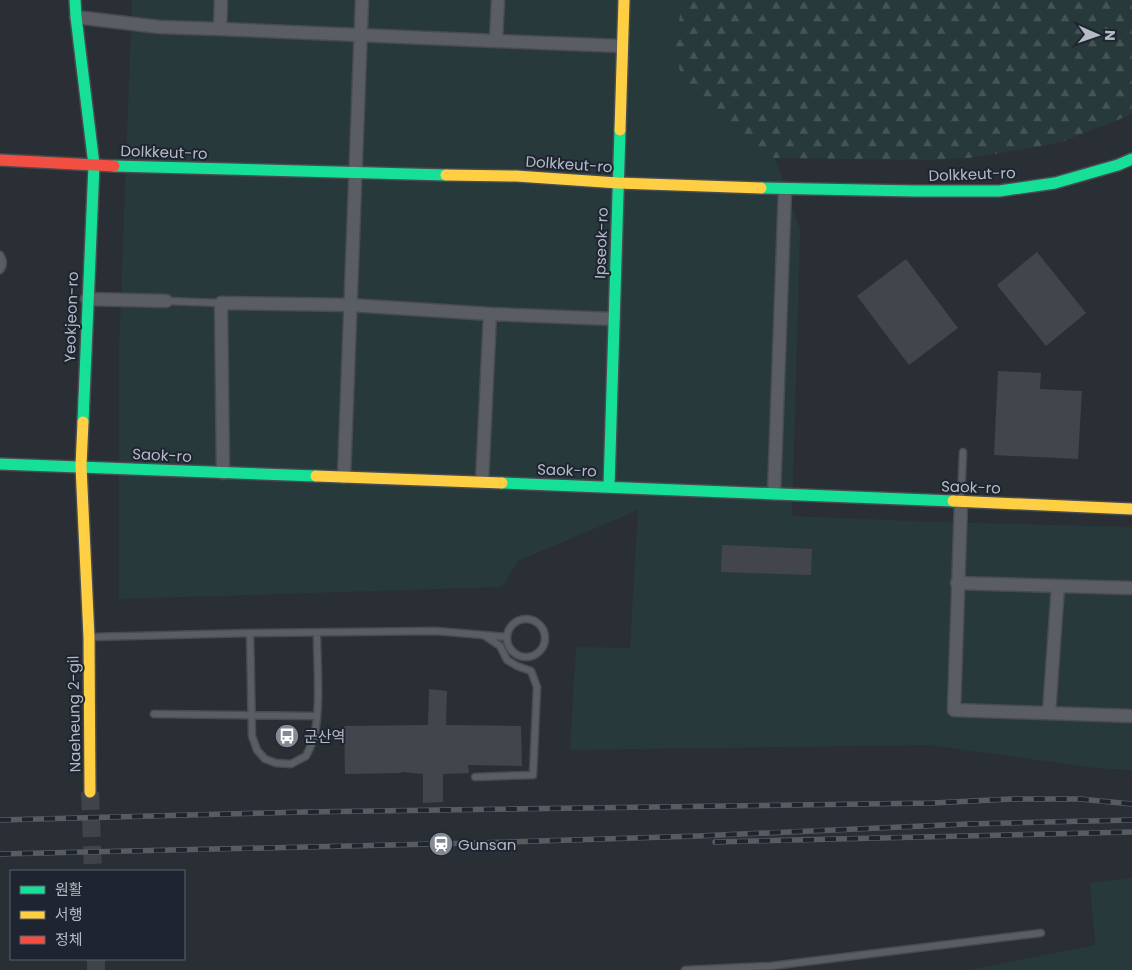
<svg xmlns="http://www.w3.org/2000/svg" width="1132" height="970" font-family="Poppins,'Noto Sans KR',sans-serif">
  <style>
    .green { fill: #28393b }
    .forest { fill: url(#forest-firs) }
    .building { fill: #42464c }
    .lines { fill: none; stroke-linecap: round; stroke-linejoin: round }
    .secondary-tunnel { stroke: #3f444b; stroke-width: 18; stroke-dasharray: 18 9; stroke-linecap: butt }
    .lane-casing { stroke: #484b50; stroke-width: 9 }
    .street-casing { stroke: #484b50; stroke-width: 15 }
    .fast-casing { stroke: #484b50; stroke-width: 14 }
    .slow-casing { stroke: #484b50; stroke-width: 14 }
    .jam-casing { stroke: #484b50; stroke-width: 14 }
    .lane { stroke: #5a5d64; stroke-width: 6 }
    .street { stroke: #5a5d64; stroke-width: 12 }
    .fast { stroke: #16e098; stroke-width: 11 }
    .slow { stroke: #ffcf43; stroke-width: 11 }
    .jam { stroke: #f24e42; stroke-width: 11 }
    .rail-casing { stroke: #585c61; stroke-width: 5.5 }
    .rail { stroke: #1e2530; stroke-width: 4; stroke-dasharray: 11; stroke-linecap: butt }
    .labels { text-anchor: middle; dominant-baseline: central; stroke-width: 4; stroke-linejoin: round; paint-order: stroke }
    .street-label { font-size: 15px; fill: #b4bbc6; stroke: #1e2530 }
    .poi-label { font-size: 15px; fill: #b4bbc6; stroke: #1e2530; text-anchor: start }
  </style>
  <defs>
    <pattern id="forest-firs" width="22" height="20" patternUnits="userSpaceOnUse" patternTransform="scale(1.25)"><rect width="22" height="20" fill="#28393b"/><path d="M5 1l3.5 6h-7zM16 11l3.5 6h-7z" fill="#455456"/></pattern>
  </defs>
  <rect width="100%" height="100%" fill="#2a2f35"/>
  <path class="green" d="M 132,0 L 683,0 L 707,114 L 743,146 L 775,158 L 800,229 L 792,516 L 938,522 L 1132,527 L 1132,770 L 1095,768 L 930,745 L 570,750 L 576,647 L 630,648 L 638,510 L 518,561 L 502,587 L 119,599 L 119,351 Z
    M 1132,878 L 1132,970 L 969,970 L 1095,945 L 1090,883 Z"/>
  <path class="forest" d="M 682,0 L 1132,0 L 1132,113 L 1125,117 L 1061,142 L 1020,150 L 968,158 L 927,160 L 775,158 L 758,154 L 743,146 L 707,114 L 681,75 L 675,51 Z"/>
  <path class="building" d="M 1037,252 L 1086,313 L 1046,346 L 997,285 Z
    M 906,259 L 958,328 L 909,365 L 857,296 Z
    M 998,371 L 1041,373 L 1040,389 L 1082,391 L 1078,459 L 994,455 Z
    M 722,545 L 812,549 L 811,575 L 721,572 Z
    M 429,689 L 447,691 L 446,725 L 521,726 L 522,766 L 468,765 L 469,773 L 443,774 L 443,802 L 423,803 L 423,774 L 401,772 L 401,773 L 345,774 L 344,726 L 428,725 Z"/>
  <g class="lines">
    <path class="secondary-tunnel" d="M 90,792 L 93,871
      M 96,959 L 96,970"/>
    <g class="lane-casing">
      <path id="lane" d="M 0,255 C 4,261 4,265 0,270
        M 166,301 L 221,303
        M 961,500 L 963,452
        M507 638a19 19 0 1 1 38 0a19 19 0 1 1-38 0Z
        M 250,633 L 252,736 L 257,750 L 265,759 L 276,763 L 291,764 L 306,756 C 309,750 312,744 314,738 C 321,706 317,666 317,633
        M 91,637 L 250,633 L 436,631 L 507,637
        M 154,714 L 316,716
        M 475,777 L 533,775 L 537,687 L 531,671 L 517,666 L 507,660 L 500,646 L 485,636
        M 685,970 L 771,966 L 1041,933"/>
    </g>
    <g class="street-casing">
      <path id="street" d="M 221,0 L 220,29 L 496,41 L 498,0
        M 76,17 L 159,27 L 220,29
        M 496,41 L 622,46
        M 87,299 L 166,301
        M 490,314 L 614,319
        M 223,473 L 221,303 L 350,305 L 490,314 L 482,482
        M 344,477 L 362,0
        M 774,494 L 785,189
        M 961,502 L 954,710 L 1132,716
        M 957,583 L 1132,588
        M 1049,713 L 1058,586"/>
    </g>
    <g class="fast-casing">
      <path id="fast" d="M 75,0 L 76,17 L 94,165 L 83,422
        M 114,166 L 446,175
        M 761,188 L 915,191 L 999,191 L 1055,183 L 1118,165 L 1132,159
        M 0,464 L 316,476
        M 502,483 L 953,501
        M 609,487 L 620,130"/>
    </g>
    <g class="slow-casing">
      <path id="slow" d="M 620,130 L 624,0
        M 446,175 L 516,176 L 618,183 L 761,188
        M 83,422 L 81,466 L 89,637 L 90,792
        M 316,476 L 502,483
        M 953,501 L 1132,509"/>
    </g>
    <g class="jam-casing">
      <path id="jam" d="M 0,160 L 114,166"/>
    </g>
    <use href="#lane" class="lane"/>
    <use href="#street" class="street"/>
    <use href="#fast" class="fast"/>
    <use href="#slow" class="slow"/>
    <use href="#jam" class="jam"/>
    <g class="rail-casing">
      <path id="rail" d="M 0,820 L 304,812 L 933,803 L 1011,799 L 1080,799 L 1132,804
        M 715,842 L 1132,832
        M 0,854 L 476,843 L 698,836 L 968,824 L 1132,820"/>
    </g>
    <use href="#rail" class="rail"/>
  </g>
  <defs>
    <g id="bus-disc" transform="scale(1.25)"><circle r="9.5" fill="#848a93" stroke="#1e2530"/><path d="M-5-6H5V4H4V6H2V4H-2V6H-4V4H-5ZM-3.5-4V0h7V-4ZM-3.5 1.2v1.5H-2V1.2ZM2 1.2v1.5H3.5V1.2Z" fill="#fff"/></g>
    <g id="station-disc" transform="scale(1.25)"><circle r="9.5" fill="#848a93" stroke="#1e2530"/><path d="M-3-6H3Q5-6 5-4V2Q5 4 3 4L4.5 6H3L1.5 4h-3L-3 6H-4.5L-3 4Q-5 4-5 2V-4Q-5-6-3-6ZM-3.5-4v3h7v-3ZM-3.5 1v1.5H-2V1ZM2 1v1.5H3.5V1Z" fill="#fff"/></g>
  </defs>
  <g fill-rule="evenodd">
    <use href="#bus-disc" x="287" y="736"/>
    <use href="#station-disc" x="441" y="844"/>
  </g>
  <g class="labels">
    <g class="street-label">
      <text transform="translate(164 152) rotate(2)">Dolkkeut-ro</text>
      <text transform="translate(569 164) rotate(4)">Dolkkeut-ro</text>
      <text transform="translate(972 174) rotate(-2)">Dolkkeut-ro</text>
      <text transform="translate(601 243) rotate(-88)">Ipseok-ro</text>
      <text transform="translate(71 317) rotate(-88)">Yeokjeon-ro</text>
      <text transform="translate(162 455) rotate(3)">Saok-ro</text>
      <text transform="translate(567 470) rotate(2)">Saok-ro</text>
      <text transform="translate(971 487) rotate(2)">Saok-ro</text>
      <text transform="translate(74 714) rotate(-91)">Naeheung 2-gil</text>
    </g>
    <g class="poi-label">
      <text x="304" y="736">군산역</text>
      <text x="458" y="844">Gunsan</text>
    </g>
  </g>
  <rect x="10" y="870" width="175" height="90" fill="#1e2530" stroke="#5a616c"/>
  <rect x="20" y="886" width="25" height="8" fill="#16e098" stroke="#5a616c"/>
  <text x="55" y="895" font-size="15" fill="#b4bbc6">원활</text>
  <rect x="20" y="911" width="25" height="8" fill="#ffcf43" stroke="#5a616c"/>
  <text x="55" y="920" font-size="15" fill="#b4bbc6">서행</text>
  <rect x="20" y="936" width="25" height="8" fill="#f24e42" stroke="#5a616c"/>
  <text x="55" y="945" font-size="15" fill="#b4bbc6">정체</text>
  <g transform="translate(1097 35) rotate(92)" stroke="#1e2530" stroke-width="4" paint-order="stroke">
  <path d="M0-4L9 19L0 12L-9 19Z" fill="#b4bbc6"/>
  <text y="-8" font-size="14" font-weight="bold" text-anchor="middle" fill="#b4bbc6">N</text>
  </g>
</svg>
